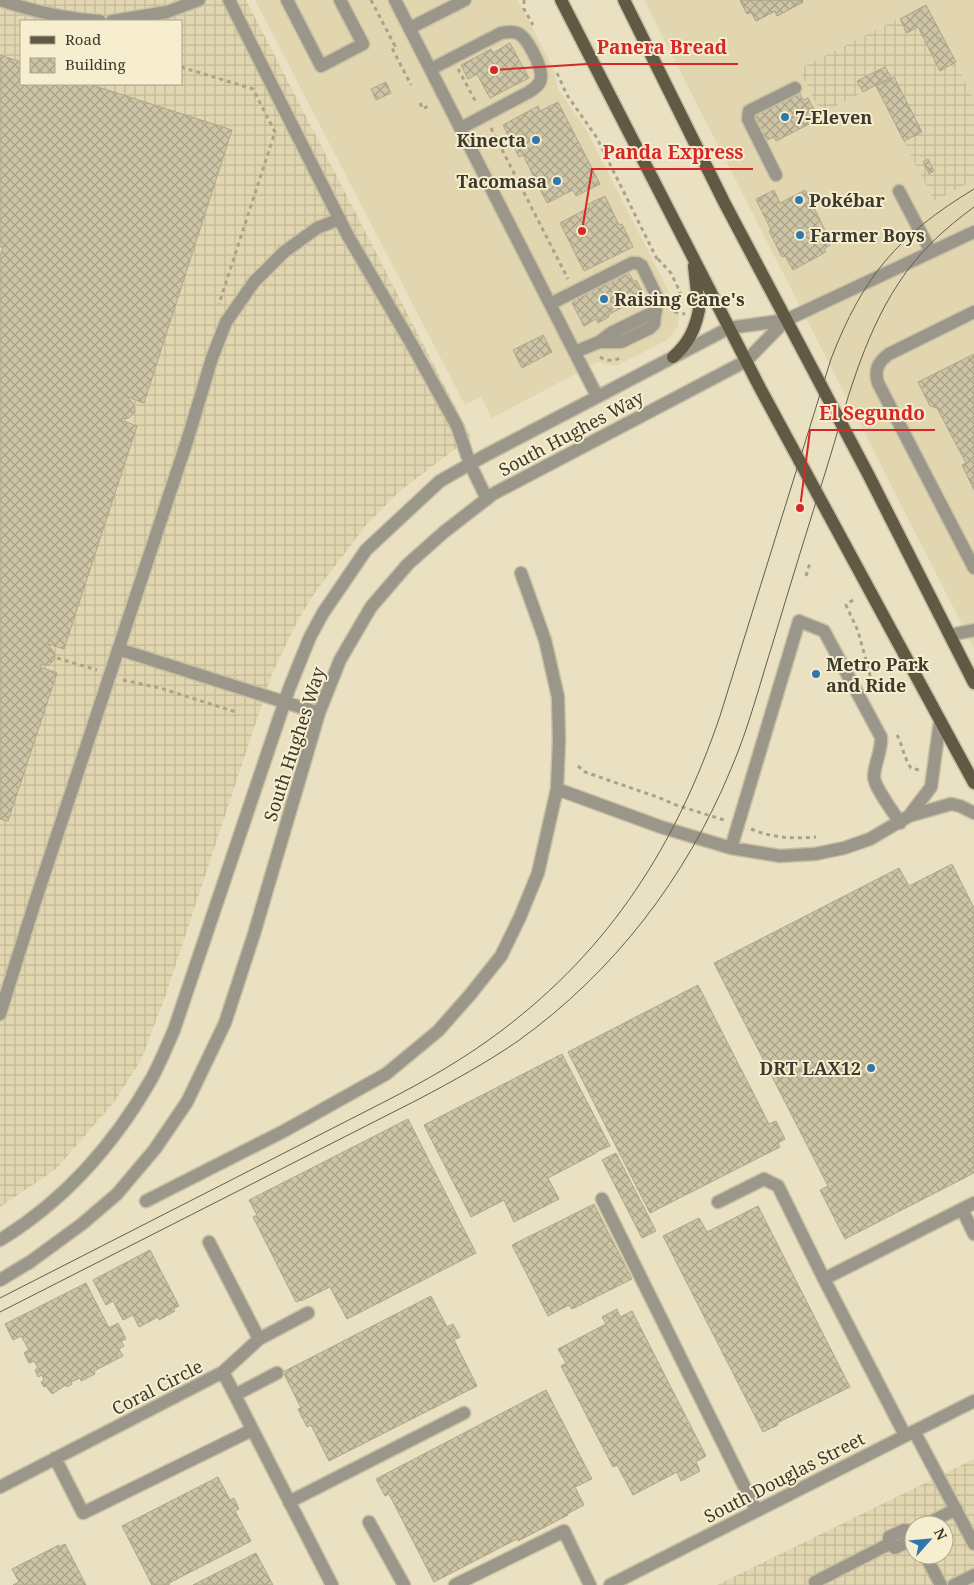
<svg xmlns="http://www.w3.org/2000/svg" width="974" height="1585" font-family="'Noto Serif',serif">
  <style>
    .built { fill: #e1d6b0 }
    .industrial { fill: url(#industrial-grid); fill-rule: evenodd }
    .building { fill: url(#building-cross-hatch); stroke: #afa789 }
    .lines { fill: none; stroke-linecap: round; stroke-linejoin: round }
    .minor-casing { stroke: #c7bfa4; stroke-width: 15 }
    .major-casing { stroke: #c7bfa4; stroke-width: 15 }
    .path { stroke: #a9a38b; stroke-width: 3; stroke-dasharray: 4 4; stroke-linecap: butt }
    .minor { stroke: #9a968a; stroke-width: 12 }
    .major { stroke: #605943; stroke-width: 12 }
    .tram { stroke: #635e4e; stroke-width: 1 }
    .poi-dot { fill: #3078ac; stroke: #f7eecf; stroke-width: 2 }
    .labels { text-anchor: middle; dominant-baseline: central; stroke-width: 4; stroke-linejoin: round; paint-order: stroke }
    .poi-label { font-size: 18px; font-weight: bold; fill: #3c392d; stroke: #f7eecf; text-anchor: start }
    .street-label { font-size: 18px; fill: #3c392d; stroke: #f7eecf }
    .leader { fill: none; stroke: #d62828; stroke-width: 2 }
    .callout-dot { fill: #d62828; stroke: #f7eecf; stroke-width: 2 }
    .callout-label { font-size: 19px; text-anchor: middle; font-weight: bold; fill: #d62828; stroke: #f7eecf; stroke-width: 4; stroke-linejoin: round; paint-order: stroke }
  </style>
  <defs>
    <pattern id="industrial-grid" width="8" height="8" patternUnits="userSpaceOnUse" patternTransform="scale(1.25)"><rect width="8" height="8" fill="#e1d6b0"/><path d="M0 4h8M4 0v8" fill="none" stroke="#c2b898"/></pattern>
    <pattern id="building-cross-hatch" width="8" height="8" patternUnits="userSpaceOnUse" patternTransform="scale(1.25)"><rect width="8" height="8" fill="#cdc5a6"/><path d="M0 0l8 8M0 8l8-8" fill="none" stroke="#a8a188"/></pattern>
  </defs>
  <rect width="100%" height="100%" fill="#eae1c2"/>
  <path class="built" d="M 255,0 L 518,0 L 553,68 L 558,89 L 587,131 L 679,312 L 678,326 L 667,340 L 616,366 L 598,362 L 492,418 L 481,397 L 465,405 Z
    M 644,0 L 974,0 L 974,648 Z"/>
  <path class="industrial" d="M 0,0 L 246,0 L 471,437 L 401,490 L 367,524 L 316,591 L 298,620 L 272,674 L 165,997 L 141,1060 L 114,1102 L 56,1169 L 0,1207 ZM 21,21 L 181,21 L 181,84 L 21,84 Z
    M 926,5 L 974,100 L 974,180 L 934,201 L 876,86 L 821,113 L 799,69 Z
    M 974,1459 L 974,1585 L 717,1585 ZM 914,1525 L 944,1525 L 944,1555 L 914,1555 Z"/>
  <path class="building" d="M 740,0 L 802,0 L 803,2 L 777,16 L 775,11 L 756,21 L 751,12 L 747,14 Z
    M 740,0 L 802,0 L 803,2 L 777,16 L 775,11 L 756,21 L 751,12 L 747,14 Z
    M 926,5 L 956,62 L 940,71 L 918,27 L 907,33 L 900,19 Z
    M 510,43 L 529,78 L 490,98 L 477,74 L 468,79 L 461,65 L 491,49 L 493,53 Z
    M 0,55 L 21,62 L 21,84 L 89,84 L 232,130 L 144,403 L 127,397 L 133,403 L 135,412 L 129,418 L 121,419 L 121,420 L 137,426 L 64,649 L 48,644 L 55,654 L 54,660 L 49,665 L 40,665 L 40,667 L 57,673 L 8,821 L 0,819 L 0,256 L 3,247 L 0,247 Z
    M 885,67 L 891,77 L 863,92 L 857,81 Z
    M 894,77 L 922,132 L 904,141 L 876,86 Z
    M 386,82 L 391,93 L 376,100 L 371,89 Z
    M 799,92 L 803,100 L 808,98 L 819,119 L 776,141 L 774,137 L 765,141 L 752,115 Z
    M 558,102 L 600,184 L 576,196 L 573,190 L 547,203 L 523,155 L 519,157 L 503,125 L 538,106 L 540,111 Z
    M 928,159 L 934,171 L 929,174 L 923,162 Z
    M 774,190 L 780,203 L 805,190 L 827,234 L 825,235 L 830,245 L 824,249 L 826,252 L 793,270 L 785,256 L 782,257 L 769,231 L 771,230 L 756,199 Z
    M 605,196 L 619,225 L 622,224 L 633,247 L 584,271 L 560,223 L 590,207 L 588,204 Z
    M 628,272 L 634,282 L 636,280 L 644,294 L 635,299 L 636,300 L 608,315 L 609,317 L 598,323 L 596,319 L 584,326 L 572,303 L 575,302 L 573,298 L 580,295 L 582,297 L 588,294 L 586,291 L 593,288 L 594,290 L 621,276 L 620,274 L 622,273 L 623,275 Z
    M 543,335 L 552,352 L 522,368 L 513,350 Z
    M 974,354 L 974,490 L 962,465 L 966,463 L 937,408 L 930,406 L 918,382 Z
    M 952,864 L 974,908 L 974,1173 L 845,1239 L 820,1190 L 828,1186 L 714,963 L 899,868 L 909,886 Z
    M 698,985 L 769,1124 L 776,1121 L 785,1139 L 778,1143 L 780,1147 L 650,1213 L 568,1052 Z
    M 562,1054 L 610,1146 L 596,1152 L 596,1153 L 548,1178 L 559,1199 L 514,1222 L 504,1200 L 471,1217 L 424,1125 Z
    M 408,1119 L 476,1253 L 347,1319 L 330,1287 L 301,1301 L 301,1300 L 296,1302 L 253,1217 L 257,1215 L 249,1200 Z
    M 616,1153 L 656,1231 L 642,1238 L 602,1160 Z
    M 594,1204 L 632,1279 L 572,1309 L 569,1305 L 548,1316 L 512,1245 Z
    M 758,1206 L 850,1387 L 777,1423 L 778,1425 L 763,1432 L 663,1236 L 699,1218 L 707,1232 Z
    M 150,1250 L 179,1306 L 173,1309 L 175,1311 L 159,1320 L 158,1317 L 139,1327 L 133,1315 L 123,1320 L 113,1301 L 106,1305 L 93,1280 Z
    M 86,1283 L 109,1328 L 118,1323 L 126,1339 L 121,1341 L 124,1346 L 119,1349 L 123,1356 L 94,1371 L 95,1374 L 81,1381 L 80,1378 L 71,1382 L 72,1384 L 67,1387 L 66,1385 L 52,1394 L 46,1386 L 44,1387 L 41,1382 L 44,1380 L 42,1375 L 38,1377 L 35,1370 L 38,1368 L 34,1361 L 29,1363 L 24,1353 L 29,1350 L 21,1336 L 13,1340 L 5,1324 Z
    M 431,1296 L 447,1327 L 453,1324 L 460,1337 L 454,1340 L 477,1386 L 329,1461 L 311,1425 L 307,1427 L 298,1409 L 301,1408 L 283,1372 Z
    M 617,1309 L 620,1317 L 632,1311 L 706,1456 L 696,1462 L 700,1471 L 681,1481 L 677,1472 L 633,1495 L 617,1465 L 613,1467 L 561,1366 L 566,1363 L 558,1349 L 606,1324 L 602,1317 Z
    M 546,1390 L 592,1479 L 575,1487 L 584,1505 L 567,1514 L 568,1515 L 518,1541 L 517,1539 L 434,1582 L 389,1494 L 385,1496 L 376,1479 Z
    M 218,1477 L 230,1500 L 234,1498 L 239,1509 L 235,1511 L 251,1541 L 169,1583 L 169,1585 L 152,1585 L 122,1526 Z
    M 65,1544 L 86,1585 L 13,1585 L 19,1582 L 12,1569 L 59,1545 L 59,1547 Z
    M 256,1553 L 273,1585 L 193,1585 Z"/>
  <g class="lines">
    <g class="minor-casing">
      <path id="minor" d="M 0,0 C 32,11 67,19 100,21
        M 229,0 L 348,236 L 411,343 L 457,426 L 470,464 L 487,499
        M 287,0 L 321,66 L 363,44 L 340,0
        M 395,0 L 597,396
        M 112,21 L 167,12 L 199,0
        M 410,28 L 465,0
        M 431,69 L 501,33 C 507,32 512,31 517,33 C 527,36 542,67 541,77 C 541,84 535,88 529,92 L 461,128
        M 776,175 L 748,119 L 749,111 L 795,88
        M 899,191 L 931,252
        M 550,304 L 632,263 L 637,263 L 642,266 L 657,297 L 654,324 L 650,328 L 621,342 L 599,342 L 575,352
        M 974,312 L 889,354 C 878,362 874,370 878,383 L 974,568
        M 599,342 L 611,333 L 656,311
        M 950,635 L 974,630
        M 118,649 L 319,713
        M 557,789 L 661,827 L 731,848 L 780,856 L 815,854 L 844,848 L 870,839 L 909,816 L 931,787 L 940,721
        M 909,816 L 951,804 L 960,806 L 974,813
        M 731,848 L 799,621 L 824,631 L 881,737 C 882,751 874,764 874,777 C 875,789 894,812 900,823
        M 0,1014 L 34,905 L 188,438 L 212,358 L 226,322 L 254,282 L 284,252 L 317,228 L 340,219
        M 602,1199 L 756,1510
        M 146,1201 L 284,1131 L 386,1074 L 438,1031 L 469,996 L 501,956 L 520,917 L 538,873 L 557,789 L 559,741 L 558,697 L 545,640 L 521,573
        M 718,1202 L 764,1179 L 778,1186 L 824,1279 L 974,1203
        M 962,1209 L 974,1234
        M 0,1240 C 64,1201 115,1143 152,1078 C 160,1063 167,1046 174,1030 L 289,689 L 310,637 L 323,613 L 366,550 L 440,481 L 486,455 L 729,328 L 786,320 L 974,232
        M 209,1242 L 259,1339 L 308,1313
        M 824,1279 L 905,1435
        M 0,1280 L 30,1262 L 82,1224 L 117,1194 L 155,1149 L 187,1102 L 225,1023 L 254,934 L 319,713 L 340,660 L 371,607 L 408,564 L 444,532 L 493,494 L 746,361 L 786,320
        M 223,1372 L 259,1339
        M 235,1395 L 277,1373
        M 914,1431 L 974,1544
        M 55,1458 L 83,1513 L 252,1430
        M 0,1487 L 223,1372 L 332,1585
        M 289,1502 L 464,1413
        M 369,1522 L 404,1585
        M 925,1525 L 956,1509
        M 889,1544 L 895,1548 L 911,1540 L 912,1532
        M 889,1544 L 889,1537 L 904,1530 L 914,1531
        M 925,1555 L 941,1585
        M 815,1582 L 889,1544
        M 455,1585 L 564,1531 L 590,1585
        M 610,1585 L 974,1401
        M 954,1585 L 974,1575"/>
    </g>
    <g class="major-casing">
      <path id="major" d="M 561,0 L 760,388 L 974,783
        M 624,0 L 724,202 L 868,474 L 974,683
        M 673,357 C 688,344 695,330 699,310 L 694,266"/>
    </g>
    <path class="path" d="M 371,0 L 395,46 L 392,48 L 411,85
      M 524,0 L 524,9 L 533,25
      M 181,67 L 253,89 L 275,132 L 219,304
      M 458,69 L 477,104
      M 557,73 L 567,95 L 597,138 L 658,261
      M 420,103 L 423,109 L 428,106
      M 491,128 L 568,279
      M 658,259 L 671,273 L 680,292 L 675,312
      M 672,304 L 675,312 L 685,314
      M 600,357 C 606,361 613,361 620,358
      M 806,576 L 810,563
      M 853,600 L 846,605 L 858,631 L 874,690
      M 57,658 L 97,670
      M 123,680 L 160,688 L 236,712
      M 897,735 C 902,744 904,758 911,768 L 919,770
      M 578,766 L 585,772 L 660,798 L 676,805 L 724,820
      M 751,829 C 772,838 794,839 816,837"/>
    <use href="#minor" class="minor"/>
    <use href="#major" class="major"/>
    <path class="tram" d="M 0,1298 L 384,1102 C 425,1081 464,1059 501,1031 C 611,948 676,845 720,716 L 831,359 C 863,276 898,235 974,189
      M 0,1312 L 419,1099 C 453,1081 486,1063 518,1041 C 614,972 686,878 731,769 C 749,727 760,683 774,639 C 791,582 809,524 827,467 C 846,405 862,339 898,284 C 918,253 944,229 974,207"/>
  </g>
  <g class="poi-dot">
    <circle cx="785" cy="117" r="5"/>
    <circle cx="536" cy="140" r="5"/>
    <circle cx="557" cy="181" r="5"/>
    <circle cx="799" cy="200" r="5"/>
    <circle cx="800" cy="235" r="5"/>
    <circle cx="604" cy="299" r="5"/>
    <circle cx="816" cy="674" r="5"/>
    <circle cx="871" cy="1068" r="5"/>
  </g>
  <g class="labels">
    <g class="poi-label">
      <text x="795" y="117">7-Eleven</text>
      <text x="526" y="140" text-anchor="end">Kinecta</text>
      <text x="547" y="181" text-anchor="end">Tacomasa</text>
      <text x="809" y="200">Pokébar</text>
      <text x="810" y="235">Farmer Boys</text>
      <text x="614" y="299">Raising Cane's</text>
      <text x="826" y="664">Metro Park<tspan x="826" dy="21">and Ride</tspan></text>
      <text x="861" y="1068" text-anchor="end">DRT LAX12</text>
    </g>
    <g class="street-label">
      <text transform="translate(571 433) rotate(-28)">South Hughes Way</text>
      <text transform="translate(294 744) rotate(-72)">South Hughes Way</text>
      <text transform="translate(157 1387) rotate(-27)">Coral Circle</text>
      <text transform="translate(784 1477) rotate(-27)">South Douglas Street</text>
    </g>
  </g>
  <path class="leader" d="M494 70L587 64H738M582 231L592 169H753M800 508L810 430H935"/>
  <g class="callout-dot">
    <circle cx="494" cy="70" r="5"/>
    <circle cx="582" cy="231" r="5"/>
    <circle cx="800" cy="508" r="5"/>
  </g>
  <g class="callout-label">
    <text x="662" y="54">Panera Bread</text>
    <text x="673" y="159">Panda Express</text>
    <text x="872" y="420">El Segundo</text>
  </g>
  <rect x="20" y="20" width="162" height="65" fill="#f7eecf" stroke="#aca68e"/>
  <rect x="30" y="36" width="25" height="8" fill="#605943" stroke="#aca68e"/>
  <text x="65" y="45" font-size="15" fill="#3c392d">Road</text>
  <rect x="30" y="58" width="25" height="15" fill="url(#building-cross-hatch)" stroke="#aca68e"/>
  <text x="65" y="70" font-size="15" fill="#3c392d">Building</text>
  <g transform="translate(929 1540) rotate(63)"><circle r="24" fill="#f7eecf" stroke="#aca68e"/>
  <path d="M0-4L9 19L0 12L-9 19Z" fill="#3078ac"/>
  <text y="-8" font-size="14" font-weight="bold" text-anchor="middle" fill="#3c392d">N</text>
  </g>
</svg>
